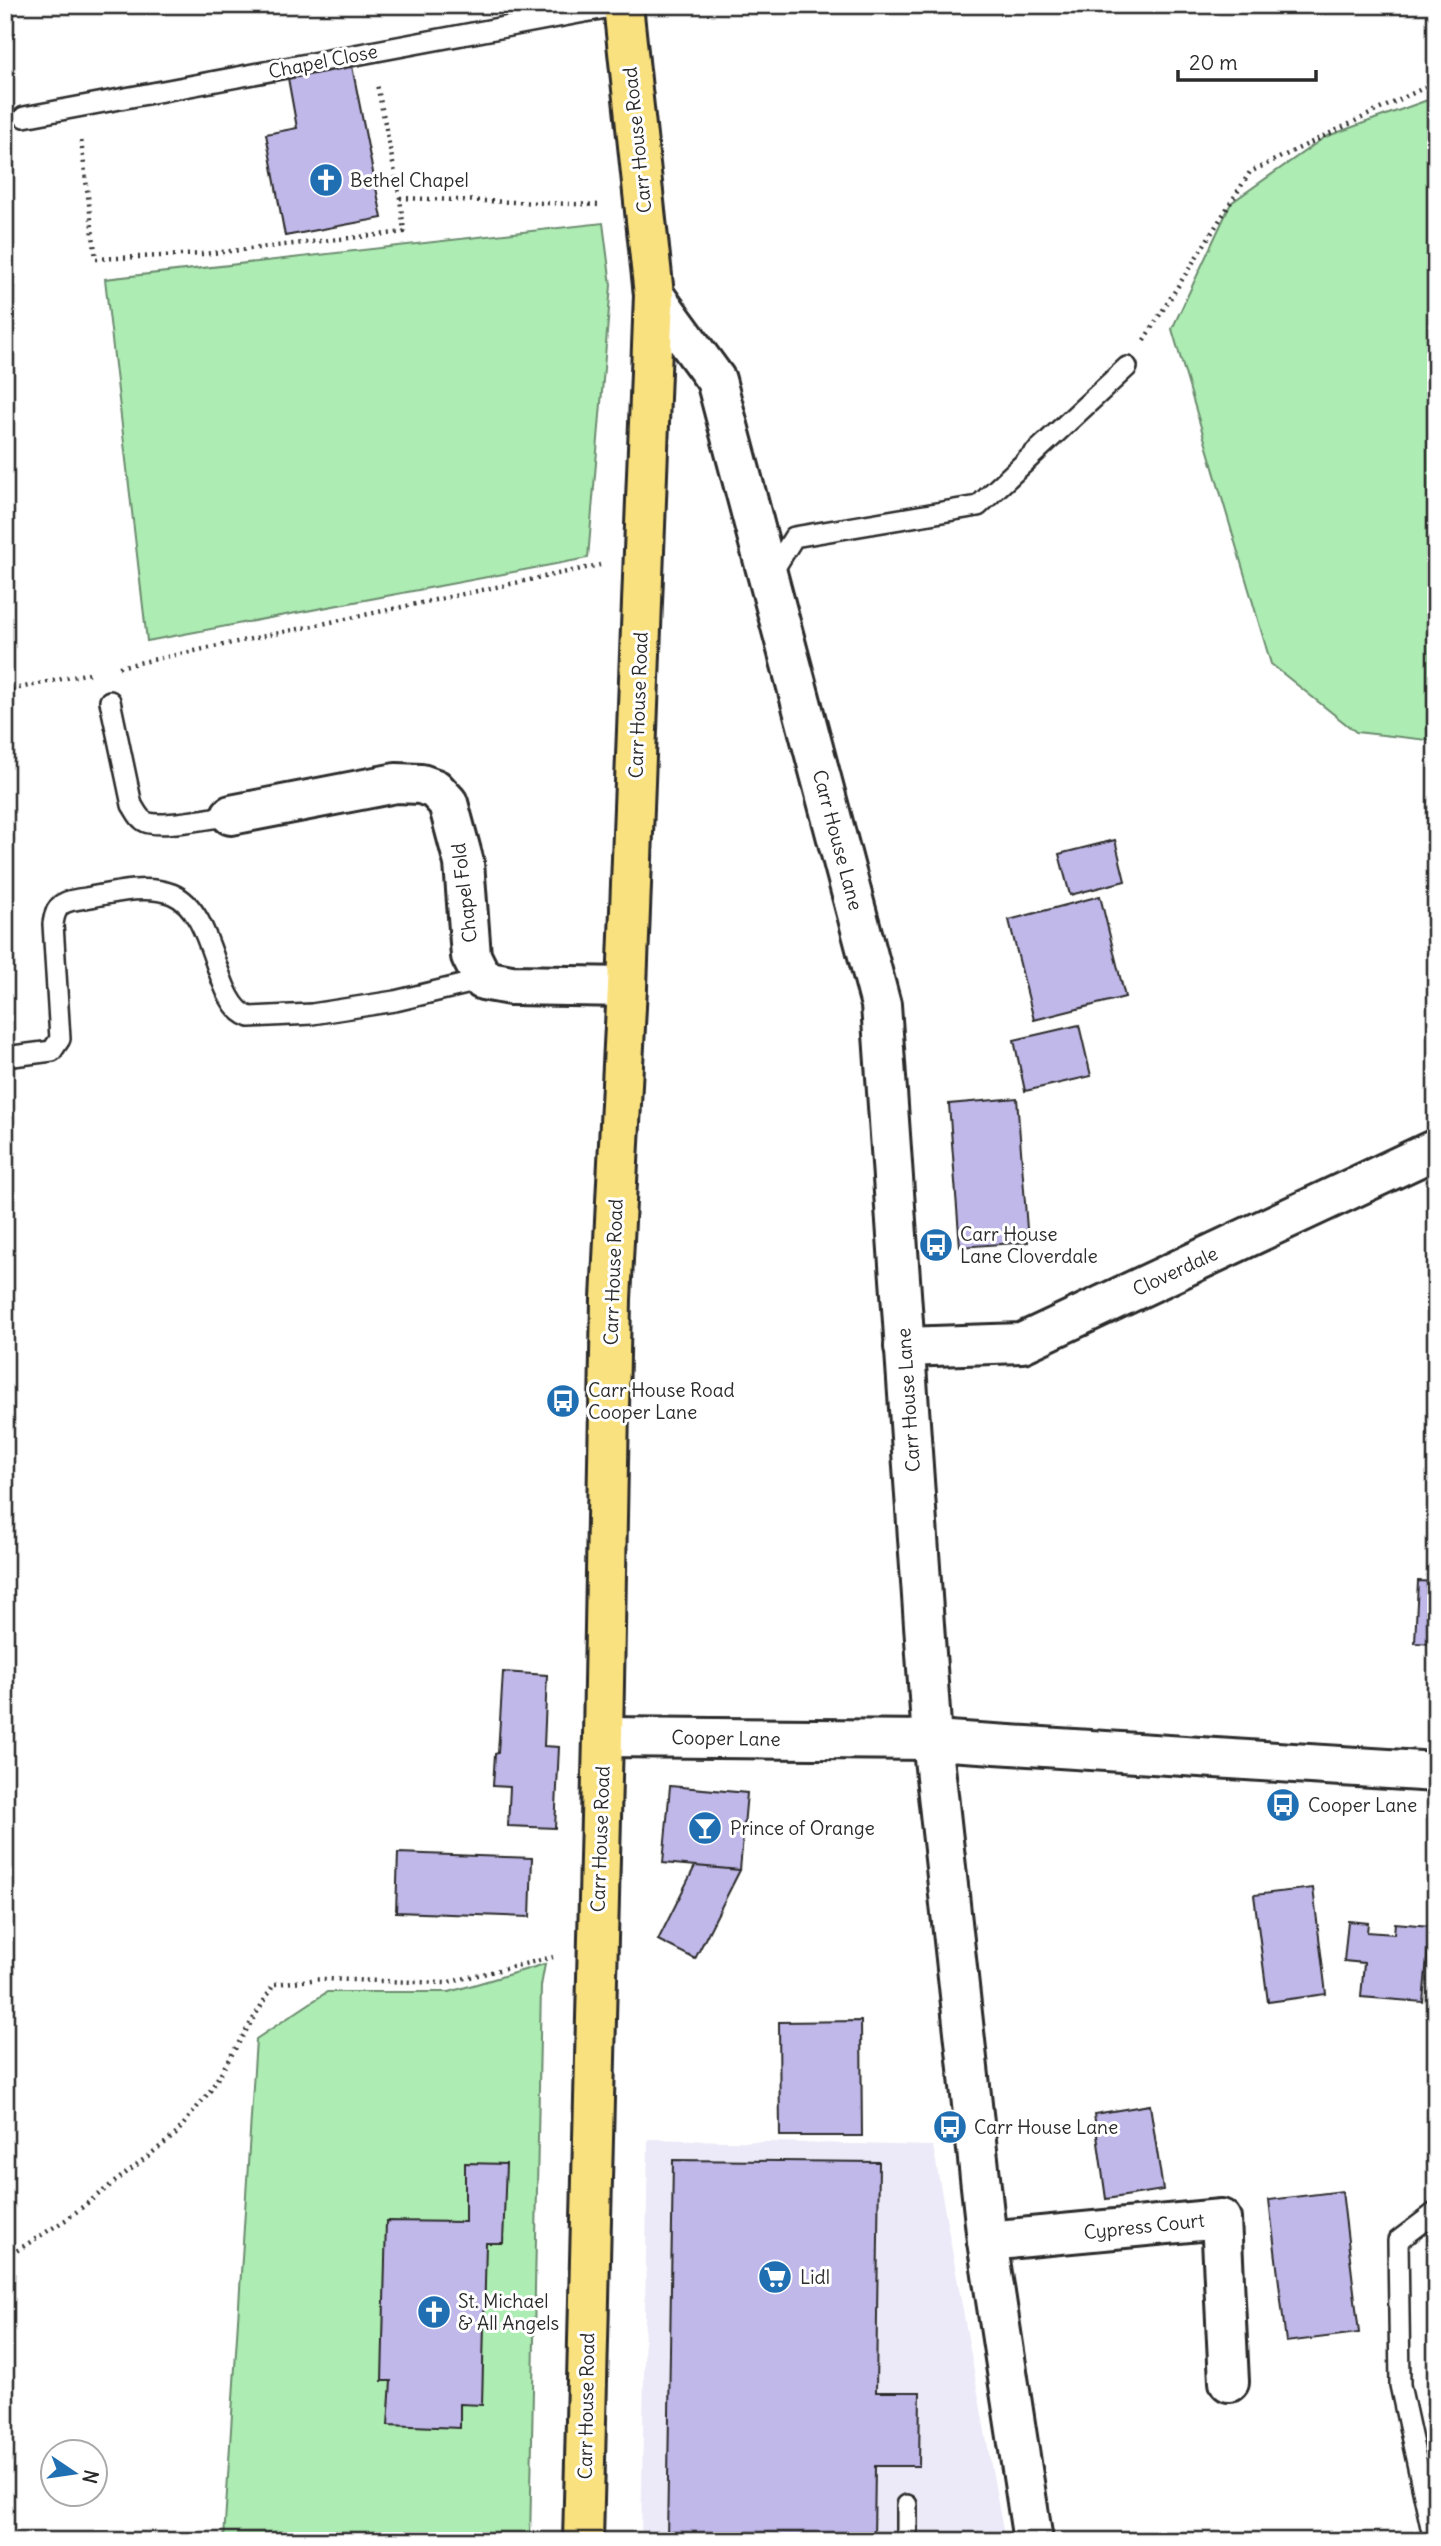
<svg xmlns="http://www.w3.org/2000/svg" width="1441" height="2546" font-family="Delius,sans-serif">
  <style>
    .built { fill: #eceaf8 }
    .green { fill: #adecb3; stroke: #6c8c6f; stroke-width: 2 }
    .building { fill: #bfb8e9; stroke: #2b2b2b; stroke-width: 2 }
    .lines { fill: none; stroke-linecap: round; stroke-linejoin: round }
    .service-casing { stroke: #2b2b2b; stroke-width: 24 }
    .minor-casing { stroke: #2b2b2b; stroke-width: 44 }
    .tertiary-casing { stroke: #2b2b2b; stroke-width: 44 }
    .secondary-casing { stroke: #2b2b2b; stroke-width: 44 }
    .trunk-casing { stroke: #2b2b2b; stroke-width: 44 }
    .path { stroke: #2b2b2b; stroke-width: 4.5; stroke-dasharray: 2 5; stroke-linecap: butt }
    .service { stroke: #fff; stroke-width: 19 }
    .minor { stroke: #fff; stroke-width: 38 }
    .tertiary { stroke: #fff; stroke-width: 38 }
    .secondary { stroke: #fff; stroke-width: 38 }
    .trunk { stroke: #fae180; stroke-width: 38 }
    .labels { text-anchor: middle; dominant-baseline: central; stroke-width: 6; stroke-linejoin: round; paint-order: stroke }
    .street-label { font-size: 19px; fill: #2b2b2b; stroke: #fff }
    .poi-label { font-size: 19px; fill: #2b2b2b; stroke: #fff; text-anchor: start }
  </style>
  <rect width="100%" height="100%" fill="#fff"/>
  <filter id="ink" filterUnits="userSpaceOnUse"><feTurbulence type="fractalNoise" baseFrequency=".0143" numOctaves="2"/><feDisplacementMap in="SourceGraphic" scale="14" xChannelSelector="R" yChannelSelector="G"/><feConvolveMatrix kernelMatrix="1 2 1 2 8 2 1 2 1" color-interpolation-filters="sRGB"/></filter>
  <g filter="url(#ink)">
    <path class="built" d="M 648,2139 L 933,2146 L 1005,2541 L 641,2541 Z"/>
    <path class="green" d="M 1436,97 L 1436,741 L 1356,732 L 1271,664 L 1172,329 L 1231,203 L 1325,137 Z
      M 603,223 L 611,285 L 588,558 L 147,641 L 105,279 Z
      M 545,1964 L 541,1986 L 530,2541 L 224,2539 L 256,2039 L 327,1992 L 449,1992 Z"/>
    <path class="building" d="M 352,66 L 382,218 L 285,236 L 266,134 L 297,128 L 288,78 Z
      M 1115,840 L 1125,881 L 1070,895 L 1059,854 Z
      M 1100,896 L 1125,997 L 1034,1020 L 1009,920 Z
      M 1079,1025 L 1091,1076 L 1025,1091 L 1014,1040 Z
      M 1017,1098 L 1028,1242 L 960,1247 L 949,1104 Z
      M 1418,1581 L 1436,1582 L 1436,1644 L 1415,1643 Z
      M 503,1672 L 547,1675 L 544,1746 L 559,1747 L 555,1828 L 508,1826 L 510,1787 L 493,1786 L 495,1754 L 498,1753 Z
      M 670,1786 L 747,1793 L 740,1870 L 663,1863 Z
      M 398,1853 L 532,1858 L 530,1917 L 396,1912 Z
      M 695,1866 L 740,1870 L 695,1959 L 658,1940 Z
      M 1313,1888 L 1326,1994 L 1268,2002 L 1254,1895 Z
      M 1348,1921 L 1368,1923 L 1367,1932 L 1394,1934 L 1395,1923 L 1430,1926 L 1423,2002 L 1361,1997 L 1364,1963 L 1344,1961 Z
      M 861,2021 L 862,2136 L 780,2136 L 779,2022 Z
      M 1150,2105 L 1163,2190 L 1106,2199 L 1094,2114 Z
      M 673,2160 L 879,2162 L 876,2392 L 920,2392 L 919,2466 L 875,2466 L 874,2541 L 667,2541 Z
      M 465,2163 L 506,2164 L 503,2243 L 486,2243 L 482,2405 L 460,2404 L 460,2428 L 388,2425 L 391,2381 L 382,2381 L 386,2221 L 465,2222 Z
      M 1342,2191 L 1359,2333 L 1286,2342 L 1269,2200 Z"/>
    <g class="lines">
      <g class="service-casing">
        <path id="service" d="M 24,117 L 622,5
          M 769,577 L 794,537 L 978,506 L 1127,367
          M 110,701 L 132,805 C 136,811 139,819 146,822 C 160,828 213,818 231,815
          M 5,1057 L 52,1051 L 60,1039 L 53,924 C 56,901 66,901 86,898 C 112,893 146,884 172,894 C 217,912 213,1005 250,1017 L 312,1014 L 395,1001 L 483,980
          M 907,2541 L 907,2505
          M 1434,2541 L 1400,2385 L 1398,2241 L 1436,2212"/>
      </g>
      <g class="minor-casing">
        <path id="minor" d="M 231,815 L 396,783 L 421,784 L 435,789 L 448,803 L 464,863 L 471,956 L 483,980 L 511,985 L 627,987
          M 904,1347 L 1022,1343 L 1436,1149
          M 987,2241 L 1221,2219 L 1229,2382"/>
      </g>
      <g class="tertiary-casing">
        <path id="tertiary" d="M 654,295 L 716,380 L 881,1005 L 932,1740 L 987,2241 L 1033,2541"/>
      </g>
      <g class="secondary-casing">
        <path id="secondary" d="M 603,1737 L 932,1740 L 1436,1772"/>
      </g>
      <g class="trunk-casing">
        <path id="trunk" d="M 583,2541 L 603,1737 L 611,1299 L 627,987 L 654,295 L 623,5"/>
      </g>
      <path class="path" d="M 81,141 L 96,259 L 203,254 L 404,232 L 400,198 L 377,84
        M 400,198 L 601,205
        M 1144,340 L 1250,172 L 1436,82
        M 119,667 L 600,565
        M 5,691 L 90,673
        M 5,2258 L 67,2219 L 175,2135 L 210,2091 L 274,1984 L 322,1979 L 445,1983 L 553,1957"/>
      <use href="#service" class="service"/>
      <use href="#minor" class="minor"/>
      <use href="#tertiary" class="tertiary"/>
      <use href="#secondary" class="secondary"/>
      <use href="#trunk" class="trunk"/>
    </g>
  </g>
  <defs>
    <g id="church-disc" transform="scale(1.75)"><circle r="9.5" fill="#1f6fb2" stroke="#fff"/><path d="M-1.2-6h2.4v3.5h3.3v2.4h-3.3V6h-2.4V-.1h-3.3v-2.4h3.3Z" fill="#fff"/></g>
    <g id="bus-disc" transform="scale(1.75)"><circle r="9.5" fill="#1f6fb2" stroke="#fff"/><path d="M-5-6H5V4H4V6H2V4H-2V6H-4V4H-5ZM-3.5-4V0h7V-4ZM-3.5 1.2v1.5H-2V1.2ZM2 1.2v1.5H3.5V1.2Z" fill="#fff"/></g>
    <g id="bar-disc" transform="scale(1.75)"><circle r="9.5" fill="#1f6fb2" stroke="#fff"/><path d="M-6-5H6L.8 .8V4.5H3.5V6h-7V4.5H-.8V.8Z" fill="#fff"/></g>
    <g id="supermarket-disc" transform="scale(1.75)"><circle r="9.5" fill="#1f6fb2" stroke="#fff"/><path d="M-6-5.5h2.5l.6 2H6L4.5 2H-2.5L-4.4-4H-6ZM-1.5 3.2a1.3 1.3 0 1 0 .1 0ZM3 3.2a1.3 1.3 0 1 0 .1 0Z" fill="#fff"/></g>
  </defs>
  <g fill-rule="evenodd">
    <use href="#church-disc" x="326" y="180"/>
    <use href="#bus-disc" x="936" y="1245"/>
    <use href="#bus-disc" x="563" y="1401"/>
    <use href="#bus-disc" x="1283" y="1805"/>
    <use href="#bar-disc" x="705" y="1828"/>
    <use href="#bus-disc" x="950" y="2127"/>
    <use href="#supermarket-disc" x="775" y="2277"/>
    <use href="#church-disc" x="434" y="2312"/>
  </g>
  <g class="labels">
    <g class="street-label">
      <text transform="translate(323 61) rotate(-11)">Chapel Close</text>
      <text transform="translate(637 140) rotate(-96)">Carr House Road</text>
      <text transform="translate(638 705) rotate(-88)">Carr House Road</text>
      <text transform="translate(838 840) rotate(75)">Carr House Lane</text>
      <text transform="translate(464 893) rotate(-97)">Chapel Fold</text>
      <text transform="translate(1175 1271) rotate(-25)">Cloverdale</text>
      <text transform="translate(613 1272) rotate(-88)">Carr House Road</text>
      <text transform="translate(908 1400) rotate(-94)">Carr House Lane</text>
      <text transform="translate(726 1738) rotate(1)">Cooper Lane</text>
      <text transform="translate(600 1839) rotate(-88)">Carr House Road</text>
      <text transform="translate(1144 2226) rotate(-6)">Cypress Court</text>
      <text transform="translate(586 2406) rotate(-89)">Carr House Road</text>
    </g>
    <g class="poi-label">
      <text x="350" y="180">Bethel Chapel</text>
      <text x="960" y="1234">Carr House<tspan x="960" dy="22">Lane Cloverdale</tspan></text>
      <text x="588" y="1390">Carr House Road<tspan x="588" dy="22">Cooper Lane</tspan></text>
      <text x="1308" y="1805">Cooper Lane</text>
      <text x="730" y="1828">Prince of Orange</text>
      <text x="974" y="2127">Carr House Lane</text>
      <text x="800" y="2277">Lidl</text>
      <text x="458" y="2301">St. Michael<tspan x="458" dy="22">&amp; All Angels</tspan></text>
    </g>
  </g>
  <rect width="1441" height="2546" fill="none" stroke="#fff" stroke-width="28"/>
  <rect x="14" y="14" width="1413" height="2518" fill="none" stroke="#2b2b2b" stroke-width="2.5" filter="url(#ink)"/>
  <g transform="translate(74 2473) rotate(103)"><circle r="33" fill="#ffffff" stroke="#aaaaaa" stroke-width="2"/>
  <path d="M0-5L12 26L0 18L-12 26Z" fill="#1f6fb2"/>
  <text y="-10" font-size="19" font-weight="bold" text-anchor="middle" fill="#2b2b2b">N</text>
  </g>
  <path d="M1178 70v10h138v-10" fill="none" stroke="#2b2b2b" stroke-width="3.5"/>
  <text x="1189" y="70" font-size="21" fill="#2b2b2b" stroke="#ffffff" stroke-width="5" paint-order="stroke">20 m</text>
</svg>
